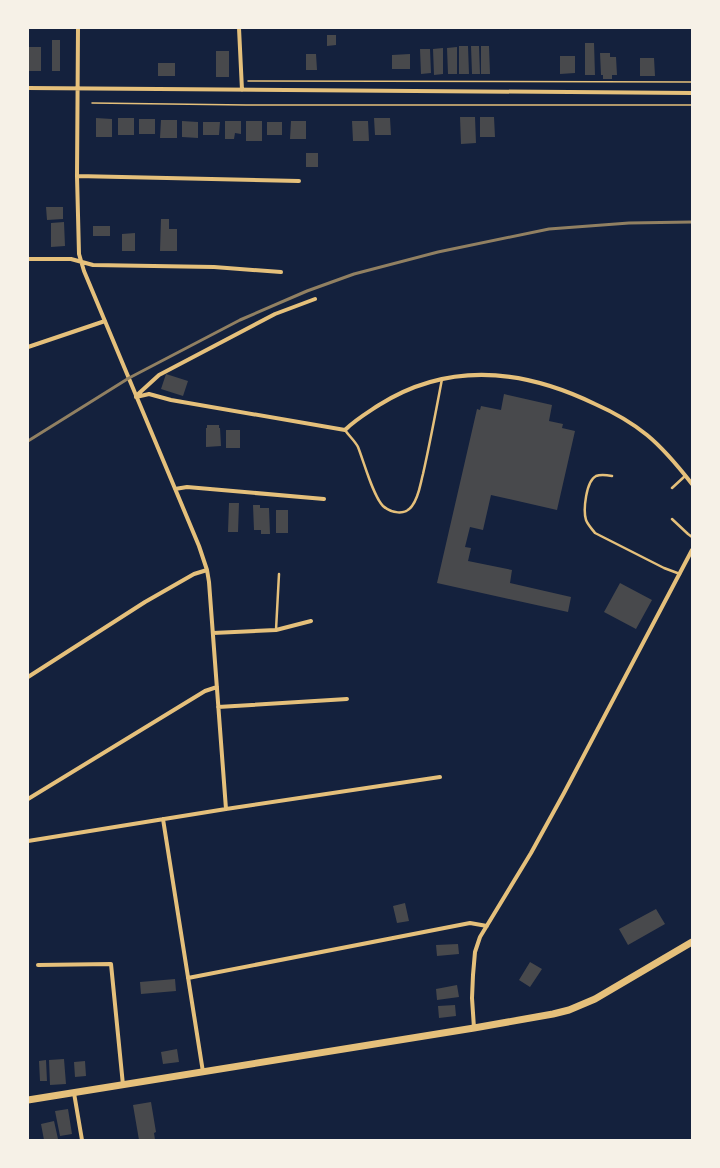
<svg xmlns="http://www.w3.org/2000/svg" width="720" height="1168" font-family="'Varela Round',sans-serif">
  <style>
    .building { fill: #48494c }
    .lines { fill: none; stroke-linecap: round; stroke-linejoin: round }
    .path { stroke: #e5c07b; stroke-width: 1.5 }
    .service { stroke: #e5c07b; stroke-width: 2.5 }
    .minor { stroke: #e5c07b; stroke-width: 4 }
    .tertiary { stroke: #e5c07b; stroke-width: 7 }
    .rail { stroke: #918062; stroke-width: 3 }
  </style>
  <rect width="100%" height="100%" fill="#14213d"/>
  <path class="building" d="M 327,35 L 336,35 L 336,45 L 327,46 Z
    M 52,40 L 60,40 L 60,71 L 52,71 Z
    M 585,43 L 594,43 L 595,75 L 585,75 Z
    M 459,46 L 468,46 L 469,74 L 459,74 Z
    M 471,46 L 479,46 L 480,74 L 472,74 Z
    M 481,46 L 489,46 L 490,74 L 481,74 Z
    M 28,47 L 41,47 L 41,71 L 28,71 Z
    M 457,47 L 457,74 L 448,74 L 447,48 Z
    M 443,48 L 443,74 L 434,75 L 433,49 Z
    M 420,49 L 430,49 L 431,73 L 421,74 Z
    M 216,51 L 229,51 L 229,77 L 216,77 Z
    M 600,53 L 610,53 L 610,57 L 616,57 L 617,75 L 612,75 L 612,79 L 603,79 L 603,75 L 601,75 Z
    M 306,54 L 316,54 L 317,70 L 306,70 Z
    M 410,54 L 410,69 L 392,69 L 392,55 Z
    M 560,56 L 575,56 L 575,73 L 560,74 Z
    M 640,58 L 654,58 L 655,76 L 640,76 Z
    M 158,63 L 175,63 L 175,76 L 158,76 Z
    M 460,117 L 475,117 L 476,143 L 461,144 Z
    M 480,117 L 494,117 L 495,137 L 480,137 Z
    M 96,118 L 112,119 L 112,137 L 96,137 Z
    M 118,118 L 134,118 L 134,135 L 118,135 Z
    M 374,118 L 390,118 L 391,135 L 375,135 Z
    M 139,119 L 155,119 L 155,134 L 139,134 Z
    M 161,120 L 177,120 L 177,138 L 160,138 Z
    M 182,121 L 198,122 L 198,138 L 182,137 Z
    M 225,121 L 241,121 L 241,134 L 235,133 L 234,139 L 225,139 Z
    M 246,121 L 262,121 L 262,141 L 246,141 Z
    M 291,121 L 306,121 L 306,139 L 290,139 Z
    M 352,121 L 368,121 L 369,141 L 353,141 Z
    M 203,122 L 220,122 L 219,135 L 203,135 Z
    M 267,122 L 282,122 L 282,135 L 267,135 Z
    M 306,153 L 318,153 L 318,167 L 306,167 Z
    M 46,207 L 63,207 L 63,219 L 47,220 Z
    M 161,219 L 169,219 L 169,229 L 177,229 L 177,251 L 160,251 Z
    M 64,222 L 65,246 L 51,247 L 51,223 Z
    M 93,226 L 110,226 L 110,236 L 93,236 Z
    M 135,233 L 135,251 L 122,251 L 122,234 Z
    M 166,374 L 188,381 L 183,396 L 161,389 Z
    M 504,394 L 552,405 L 549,421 L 563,424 L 562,428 L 575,431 L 557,510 L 491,495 L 483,530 L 470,527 L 465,547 L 471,548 L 468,561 L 512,570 L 510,583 L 571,597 L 568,612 L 437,583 L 477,409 L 480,410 L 481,406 L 501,410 Z
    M 207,425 L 219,425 L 219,428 L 220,428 L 221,446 L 206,447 L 206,428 L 207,428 Z
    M 226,430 L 240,430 L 240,448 L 226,448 Z
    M 229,503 L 239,503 L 238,532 L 228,532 Z
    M 253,505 L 260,505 L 260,508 L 269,508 L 270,534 L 261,534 L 261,530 L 254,530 Z
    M 276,510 L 288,510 L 288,533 L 276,533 Z
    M 620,583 L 652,600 L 636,629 L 604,612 Z
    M 405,903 L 409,921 L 397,923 L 393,906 Z
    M 656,909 L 665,924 L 628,945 L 619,929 Z
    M 458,944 L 459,954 L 437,956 L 436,945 Z
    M 530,962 L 542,969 L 530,987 L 519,980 Z
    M 175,979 L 176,991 L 141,994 L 140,982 Z
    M 457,985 L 459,997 L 437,1000 L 436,989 Z
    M 455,1005 L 456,1016 L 439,1018 L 438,1006 Z
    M 177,1049 L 179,1062 L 163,1064 L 161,1052 Z
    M 64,1059 L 66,1084 L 50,1085 L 49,1060 Z
    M 46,1060 L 47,1081 L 40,1081 L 39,1061 Z
    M 85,1061 L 86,1076 L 75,1077 L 74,1062 Z
    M 151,1102 L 156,1132 L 154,1133 L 155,1140 L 139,1140 L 133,1105 Z
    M 68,1109 L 72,1134 L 60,1136 L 55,1111 Z
    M 54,1121 L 58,1139 L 44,1140 L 41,1124 Z"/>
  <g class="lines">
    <path class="path" d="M 248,81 L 692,82
      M 92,103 L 246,105 L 692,105"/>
    <path class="service" d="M 345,430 C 349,436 355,441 358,447 C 364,462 373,496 383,506 C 391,513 405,516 412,506 C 419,497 420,485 423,474 C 430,443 436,411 442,379
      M 612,476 C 607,475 601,474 596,476 C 586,481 583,510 586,520 C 588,525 592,529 595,533 L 664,568 L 680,574
      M 672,488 L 685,476
      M 672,519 L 688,534 L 692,537
      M 276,630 L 279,574"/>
    <path class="minor" d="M 78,28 L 77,176 L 79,254 L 84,271 L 199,546 L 207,570 L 209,582 L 226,809
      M 239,28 L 242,90
      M 28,88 L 692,93
      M 77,176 L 299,181
      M 28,259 L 71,259 L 93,265 L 214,267 L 281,272
      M 28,347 L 105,321
      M 136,396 L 159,375 L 275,314 L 315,299
      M 136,397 L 149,394 L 171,400 L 345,430 C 355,420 367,413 379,405 C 449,361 523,369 595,404 C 613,412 631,422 647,435 C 664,449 678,466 692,484
      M 175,489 L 187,487 L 324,499
      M 213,633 L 276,630 L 311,621
      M 28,677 L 145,602 L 194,574 L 207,570
      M 218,707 L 347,699
      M 28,799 L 205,691 L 217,687
      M 163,819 L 203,1072
      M 28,841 L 226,809 L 440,777
      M 38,965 L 111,964 L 123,1085
      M 188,978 L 470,923 L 487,926
      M 474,1028 L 472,998 L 473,975 L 475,952 L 480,937 L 531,853 L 564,793 L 692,550
      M 74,1093 L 82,1140"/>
    <path class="tertiary" d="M 28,1100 L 474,1028 L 553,1014 L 569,1010 L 595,999 L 692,942"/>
    <path class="rail" d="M 28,441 L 129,378 L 240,320 L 307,291 L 354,274 L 438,252 L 549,229 L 629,223 L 692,222"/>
  </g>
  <rect width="720" height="1168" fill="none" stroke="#f6f1e7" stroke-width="58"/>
</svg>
